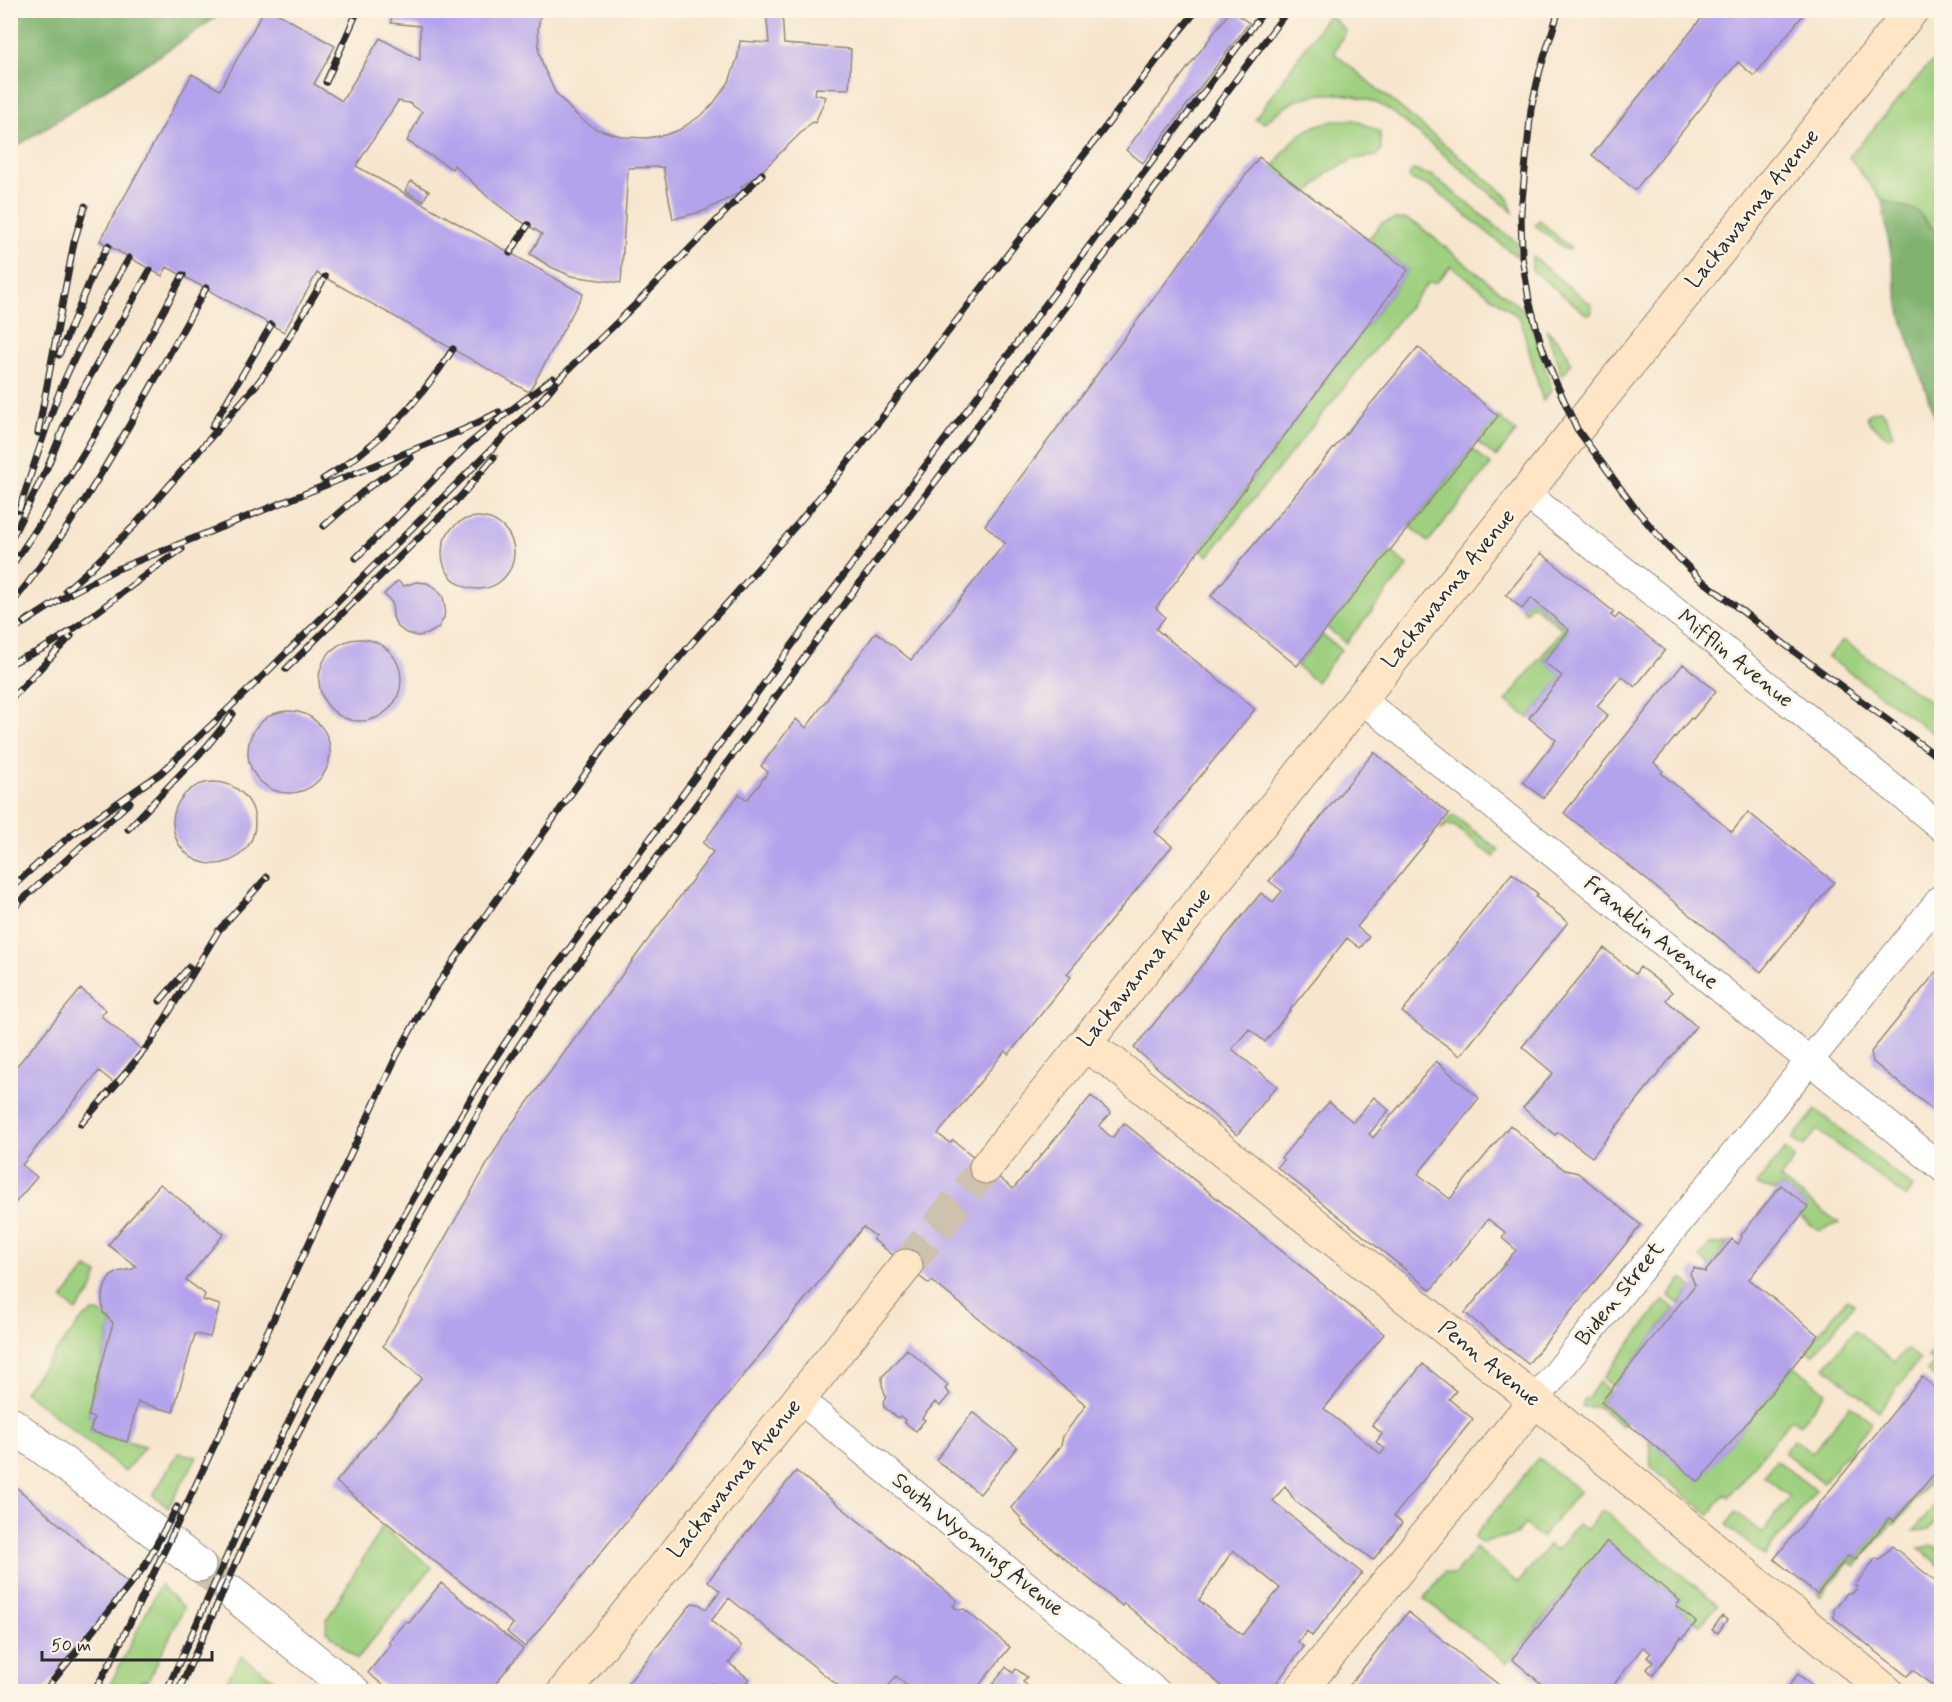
<svg xmlns="http://www.w3.org/2000/svg" width="1952" height="1702" font-family="Mynerve,sans-serif">
  <style>
    .green { fill: #9fd07f; stroke: #657e55; stroke-width: 1.5 }
    .forest { fill: #7fb26e; stroke: #556e4c; stroke-width: 1.5 }
    .building { fill: #b3a2ec; fill-rule: evenodd }
    .lines { fill: none; stroke-linecap: round; stroke-linejoin: round }
    .tertiary-tunnel { stroke: #cec1ad; stroke-width: 33; stroke-dasharray: 33 16; stroke-linecap: butt }
    .secondary-tunnel { stroke: #cec1ad; stroke-width: 33; stroke-dasharray: 33 16; stroke-linecap: butt }
    .minor-casing { stroke: #91887c; stroke-width: 29 }
    .tertiary-casing { stroke: #91887c; stroke-width: 35 }
    .secondary-casing { stroke: #91887c; stroke-width: 35 }
    .minor { stroke: #fff; stroke-width: 27 }
    .tertiary { stroke: #fff; stroke-width: 33 }
    .secondary { stroke: #fee5c5; stroke-width: 33 }
    .rail-casing { stroke: #2b2b2b; stroke-width: 7 }
    .rail { stroke: #fcf5e5; stroke-width: 4.5; stroke-dasharray: 14; stroke-linecap: butt }
    .labels { text-anchor: middle; dominant-baseline: central; stroke-width: 5; stroke-linejoin: round; paint-order: stroke }
    .street-label { font-size: 22px; fill: #2b2b2b; stroke: #fcf5e5 }
  </style>
  <rect width="100%" height="100%" fill="#fcf5e5"/>
  <filter id="ink" filterUnits="userSpaceOnUse"><feTurbulence type="fractalNoise" baseFrequency=".0167" numOctaves="2"/><feDisplacementMap in="SourceGraphic" scale="12" xChannelSelector="R" yChannelSelector="G"/><feConvolveMatrix kernelMatrix="1 2 1 2 8 2 1 2 1" color-interpolation-filters="sRGB"/></filter>
  <filter id="wash" filterUnits="userSpaceOnUse"><feTurbulence type="fractalNoise" baseFrequency=".008" numOctaves="4" result="noise"/><feDisplacementMap in="SourceGraphic" scale="24" xChannelSelector="R" yChannelSelector="G"/><feGaussianBlur stdDeviation="1.35" result="paint"/><feColorMatrix in="noise" values="0 0 0 0 0 0 0 0 0 0 0 0 0 0 0 0 0 1.4 0 .05"/><feComposite in="paint" operator="in"/></filter>
  <g filter="url(#wash)">
    <rect width="100%" height="100%" fill="#f7e6ce"/>
    <path class="green" d="M 1329,14 L 1346,31 L 1334,53 L 1507,196 L 1513,212 L 1390,110 C 1361,93 1326,88 1295,101 C 1284,106 1273,116 1264,123 L 1255,119 Z
      M 1941,52 L 1941,238 L 1917,211 L 1882,200 L 1849,157 L 1925,69 Z
      M 1339,120 L 1355,120 L 1380,132 L 1381,149 L 1377,156 L 1354,159 L 1327,173 L 1308,194 L 1273,168 C 1291,139 1304,125 1339,120 Z
      M 1413,170 L 1433,176 L 1517,243 L 1516,256 L 1433,188 L 1410,179 L 1409,175 Z
      M 1394,219 L 1406,219 L 1418,225 L 1528,314 L 1552,389 L 1543,401 L 1520,318 L 1451,266 L 1436,283 L 1428,283 L 1208,556 L 1200,549 L 1408,270 L 1368,239 L 1382,223 Z
      M 1539,220 L 1571,249 L 1566,250 L 1535,225 Z
      M 1532,256 L 1590,304 L 1592,309 L 1591,314 L 1586,314 L 1532,270 Z
      M 1546,329 C 1557,340 1568,349 1571,364 L 1562,376 Z
      M 1880,410 L 1886,416 L 1893,434 L 1891,436 L 1887,437 L 1868,421 L 1867,416 L 1873,411 Z
      M 1498,416 L 1516,432 L 1496,457 L 1477,442 Z
      M 1472,449 L 1491,465 L 1428,542 L 1410,526 Z
      M 1390,550 L 1408,566 L 1346,643 L 1327,628 Z
      M 1531,598 L 1569,630 L 1544,661 L 1562,676 L 1529,718 L 1506,701 L 1563,629 L 1532,605 L 1526,612 L 1522,609 Z
      M 1322,635 L 1341,650 L 1316,682 L 1297,666 Z
      M 1843,640 L 1941,710 L 1941,739 L 1828,657 Z
      M 1453,815 L 1499,850 L 1494,857 L 1454,826 L 1447,826 L 1440,830 Z
      M 1816,1110 L 1913,1187 L 1906,1197 L 1817,1130 L 1803,1147 L 1792,1139 Z
      M 1785,1149 L 1795,1158 L 1780,1179 L 1839,1223 L 1819,1231 L 1800,1216 L 1807,1206 L 1781,1185 L 1776,1191 L 1756,1185 Z
      M 1728,1243 L 1710,1266 L 1700,1258 L 1709,1245 Z
      M 87,1268 L 98,1274 L 91,1292 L 76,1311 L 63,1300 L 63,1298 Z
      M 1682,1278 L 1693,1287 L 1679,1304 L 1669,1296 Z
      M 1847,1299 L 1854,1304 L 1813,1356 L 1806,1349 Z
      M 1664,1300 L 1675,1309 L 1613,1387 L 1603,1378 Z
      M 93,1312 L 99,1312 L 112,1323 L 88,1416 L 94,1418 L 90,1431 L 145,1446 L 128,1468 L 124,1471 L 24,1391 L 83,1318 Z
      M 1855,1330 L 1894,1362 L 1907,1349 L 1920,1359 L 1879,1411 L 1825,1367 Z
      M 1940,1343 L 1942,1345 L 1941,1383 L 1927,1371 L 1934,1363 L 1928,1357 Z
      M 1794,1365 L 1826,1392 L 1800,1425 L 1791,1419 L 1729,1497 L 1725,1494 L 1709,1515 L 1651,1467 L 1649,1441 L 1699,1481 Z
      M 1599,1382 L 1609,1391 L 1601,1402 L 1625,1422 L 1622,1426 L 1599,1407 L 1582,1407 L 1584,1399 L 1588,1398 Z
      M 1850,1405 L 1872,1422 L 1823,1483 L 1784,1452 L 1794,1439 L 1812,1453 Z
      M 178,1453 L 197,1457 L 168,1508 L 153,1495 Z
      M 1538,1458 L 1580,1491 L 1541,1538 L 1525,1524 L 1516,1535 L 1481,1542 L 1474,1537 Z
      M 1776,1460 L 1816,1491 L 1764,1556 L 1726,1525 L 1736,1512 L 1762,1533 L 1790,1497 L 1763,1475 Z
      M 1931,1476 L 1933,1478 L 1895,1525 L 1892,1523 L 1855,1566 L 1849,1562 L 1820,1597 L 1817,1594 L 1849,1555 L 1855,1560 L 1890,1517 L 1895,1521 Z
      M 1941,1497 L 1941,1514 L 1929,1530 L 1914,1531 Z
      M 1603,1510 L 1718,1605 L 1700,1625 L 1676,1606 L 1680,1600 L 1607,1542 L 1507,1663 L 1424,1599 L 1444,1572 L 1454,1575 L 1476,1548 L 1518,1583 L 1549,1545 L 1556,1551 L 1578,1524 L 1586,1530 Z
      M 382,1527 L 432,1567 L 357,1659 L 326,1631 L 327,1619 Z
      M 1935,1546 L 1941,1553 L 1941,1567 L 1919,1548 Z
      M 160,1585 L 184,1608 L 148,1681 L 141,1680 L 135,1691 L 107,1691 Z
      M 241,1656 L 290,1691 L 221,1691 Z"/>
    <path class="forest" d="M 21,11 L 21,10 L 225,11 L 182,41 L 11,150 L 11,17 Z
      M 1882,200 L 1917,211 L 1941,238 L 1941,436 L 1901,316 Z"/>
    <g id="blocks">
      <path class="building" d="M 264,10 L 272,10 L 335,46 L 314,84 L 342,101 L 380,38 L 420,60 L 420,26 L 391,23 L 392,10 L 541,10 L 538,28 L 539,52 L 543,66 L 555,92 L 572,111 L 584,121 L 596,129 L 624,137 L 647,138 L 665,135 L 679,130 L 703,114 L 713,104 L 729,82 L 738,56 L 740,41 L 769,43 L 766,10 L 782,10 L 784,44 L 851,49 L 849,89 L 816,88 L 815,94 L 826,97 L 815,123 L 812,122 L 760,173 L 741,187 L 743,191 L 704,211 L 673,219 L 663,167 L 628,168 L 621,283 L 571,276 L 551,267 L 530,254 L 542,234 L 514,217 L 488,197 L 454,165 L 452,169 L 407,141 L 422,112 L 409,103 L 398,101 L 356,166 L 583,294 L 529,392 L 317,273 L 284,332 L 167,267 L 162,276 L 100,241 L 192,74 L 220,90 Z
        M 1231,10 L 1249,23 L 1143,163 L 1126,150 Z
        M 1708,10 L 1807,10 L 1754,76 L 1738,62 L 1635,190 L 1592,155 Z
        M 1259,157 L 1408,270 L 1156,608 L 1165,617 L 1156,629 L 1255,709 L 1155,832 L 1172,846 L 1067,974 L 1071,977 L 1009,1054 L 1005,1051 L 938,1134 L 950,1143 L 953,1140 L 1013,1189 L 1091,1096 L 1111,1113 L 1099,1126 L 1112,1138 L 1124,1123 L 1384,1334 L 1324,1409 L 1381,1454 L 1385,1449 L 1376,1442 L 1382,1434 L 1372,1425 L 1423,1364 L 1456,1391 L 1449,1399 L 1473,1419 L 1394,1516 L 1402,1523 L 1373,1560 L 1295,1501 L 1285,1486 L 1273,1501 L 1362,1573 L 1312,1636 L 1307,1631 L 1298,1642 L 1304,1647 L 1269,1692 L 1229,1692 L 1124,1603 L 1122,1606 L 1024,1525 L 1020,1517 L 1011,1508 L 1061,1446 L 1063,1436 L 1086,1405 L 932,1281 L 929,1284 L 873,1239 L 875,1236 L 863,1227 L 525,1647 L 507,1632 L 513,1624 L 336,1482 L 422,1378 L 383,1346 L 505,1133 L 713,852 L 703,843 L 739,794 L 747,800 L 759,785 L 768,772 L 761,766 L 796,719 L 806,728 L 876,632 L 911,660 L 1005,543 L 985,525 ZM 1233,1550 L 1280,1588 L 1242,1635 L 1199,1600 Z
        M 411,181 L 429,191 L 423,201 L 405,191 Z
        M 1418,347 L 1498,416 L 1297,666 L 1211,596 Z
        M442 553a36 36 0 1 1 72 0a36 36 0 1 1-72 0Z
        M 1541,553 L 1614,612 L 1611,615 L 1615,619 L 1619,614 L 1665,650 L 1635,687 L 1622,676 L 1597,706 L 1608,715 L 1543,798 L 1523,782 L 1556,740 L 1529,718 L 1562,676 L 1544,662 L 1569,630 L 1531,598 L 1522,609 L 1506,595 Z
        M 398,581 L 404,586 L 416,582 L 427,583 L 436,588 L 443,597 L 445,608 L 444,618 L 438,628 L 428,634 L 417,636 L 406,633 L 397,626 L 393,617 L 392,603 L 384,594 Z
        M319 680a41 41 0 1 1 82 0a41 41 0 1 1-82 0Z
        M 1683,664 L 1716,691 L 1693,719 L 1691,718 L 1654,763 L 1663,771 L 1661,773 L 1732,832 L 1748,812 L 1834,882 L 1761,972 L 1564,813 Z
        M248 752a41 41 0 1 1 82 0a41 41 0 1 1-82 0Z
        M 1374,752 L 1449,814 L 1357,927 L 1369,937 L 1360,948 L 1347,938 L 1265,1042 L 1249,1029 L 1232,1049 L 1277,1086 L 1237,1135 L 1134,1048 L 1261,893 L 1273,902 L 1282,891 L 1269,881 Z
        M173 823a41 41 0 1 1 82 0a41 41 0 1 1-82 0Z
        M 1512,873 L 1538,894 L 1536,897 L 1568,922 L 1460,1056 L 1402,1012 Z
        M 1604,948 L 1635,974 L 1640,967 L 1672,992 L 1666,1000 L 1696,1026 L 1592,1157 L 1558,1132 L 1555,1135 L 1523,1108 L 1553,1073 L 1522,1047 Z
        M 1941,966 L 1941,1116 L 1873,1062 L 1871,1052 Z
        M 81,989 L 106,1010 L 101,1016 L 142,1050 L 114,1083 L 99,1071 L 22,1165 L 37,1177 L 10,1209 L 10,1074 Z
        M 1436,1061 L 1479,1098 L 1418,1174 L 1450,1199 L 1510,1125 L 1542,1153 L 1565,1170 L 1578,1173 L 1641,1225 L 1528,1364 L 1465,1313 L 1516,1250 L 1502,1238 L 1506,1233 L 1488,1219 L 1431,1290 L 1277,1167 L 1284,1160 L 1281,1158 L 1329,1102 L 1353,1122 L 1374,1097 L 1389,1110 L 1369,1134 L 1373,1138 Z
        M 160,1184 L 224,1234 L 186,1280 L 205,1294 L 203,1300 L 220,1305 L 210,1337 L 195,1334 L 173,1412 L 138,1402 L 127,1442 L 90,1431 L 94,1418 L 88,1416 L 113,1323 L 103,1312 L 102,1298 L 105,1286 L 110,1277 L 118,1272 L 133,1269 L 136,1266 L 108,1245 Z
        M 1781,1185 L 1808,1207 L 1749,1279 L 1818,1335 L 1699,1482 L 1601,1402 L 1695,1285 L 1690,1273 L 1694,1268 L 1705,1272 L 1732,1239 L 1737,1244 L 1742,1237 L 1741,1235 Z
        M 907,1349 L 948,1385 L 945,1389 L 950,1394 L 940,1406 L 935,1402 L 922,1418 L 925,1420 L 916,1431 L 904,1422 L 905,1420 L 900,1416 L 898,1418 L 884,1407 L 883,1402 L 886,1397 L 882,1385 L 882,1377 Z
        M 1922,1377 L 1941,1392 L 1941,1470 L 1939,1468 L 1894,1521 L 1890,1517 L 1855,1560 L 1849,1555 L 1817,1594 L 1774,1559 Z
        M 973,1412 L 1017,1447 L 980,1494 L 936,1460 Z
        M 796,1471 L 957,1600 L 953,1606 L 959,1610 L 964,1609 L 1010,1647 L 974,1692 L 914,1692 L 896,1676 L 884,1692 L 846,1692 L 729,1598 L 711,1621 L 742,1646 L 729,1663 L 749,1679 L 739,1692 L 723,1692 L 713,1683 L 706,1692 L 621,1692 L 692,1603 L 699,1604 L 706,1609 L 720,1591 L 708,1581 Z
        M 10,1482 L 129,1584 L 42,1692 L 10,1692 Z
        M 1607,1541 L 1680,1601 L 1676,1606 L 1696,1622 L 1683,1638 L 1681,1637 L 1653,1675 L 1647,1669 L 1653,1662 L 1647,1657 L 1651,1653 L 1643,1647 L 1608,1692 L 1551,1692 L 1512,1659 Z
        M 1892,1546 L 1941,1586 L 1941,1692 L 1913,1670 L 1907,1676 L 1834,1618 L 1834,1609 L 1847,1593 L 1853,1593 L 1858,1587 L 1855,1585 L 1876,1558 L 1879,1560 Z
        M 441,1583 L 523,1649 L 491,1689 L 489,1688 L 485,1692 L 392,1692 L 368,1673 L 391,1644 L 388,1642 L 406,1621 L 409,1623 Z
        M 1408,1612 L 1480,1670 L 1508,1692 L 1344,1692 Z
        M 1722,1616 L 1727,1620 L 1718,1633 L 1712,1630 Z
        M 1006,1667 L 1013,1673 L 1016,1669 L 1027,1677 L 1023,1682 L 1035,1692 L 987,1692 Z
        M 1798,1674 L 1817,1689 L 1819,1692 L 1784,1692 Z"/>
    </g>
  </g>
  <g filter="url(#ink)">
    <use href="#blocks" fill-opacity="0" stroke="#91887c" stroke-width="1.5"/>
    <g class="lines">
      <path class="tertiary-tunnel" d="M 199,1565 L 232,1593"/>
      <path class="secondary-tunnel" d="M 906,1266 L 986,1167"/>
      <g class="minor-casing">
        <path id="minor" d="M 1526,494 L 1693,624 L 1942,828
          M 1361,699 L 1942,1168
          M 799,1399 L 1157,1692
          M 1535,1400 L 1942,897"/>
      </g>
      <g class="tertiary-casing">
        <path id="tertiary" d="M 10,1423 L 199,1565
          M 232,1593 L 354,1692"/>
      </g>
      <g class="secondary-casing">
        <path id="secondary" d="M 1083,1045 L 1113,1063 L 1535,1400 L 1887,1692
          M 986,1167 L 1912,10
          M 564,1692 L 906,1266
          M 1299,1692 L 1535,1400"/>
      </g>
      <use href="#minor" class="minor"/>
      <use href="#tertiary" class="tertiary"/>
      <use href="#secondary" class="secondary"/>
      <g class="rail-casing">
        <path id="rail" d="M 1559,10 L 1540,70 L 1531,109 L 1521,211 L 1522,257 L 1529,300 L 1541,344 L 1553,376 L 1577,429 L 1635,508 L 1666,545 L 1698,577 L 1796,653 L 1942,760
          M 326,82 L 358,10
          M 510,253 L 528,225
          M 59,355 L 94,271 L 108,246
          M 540,402 L 558,380 L 640,300 L 762,174
          M 212,427 L 271,325
          M 459,432 L 499,412
          M 38,433 L 74,242 L 85,206
          M 323,479 C 378,447 419,402 453,349
          M 19,510 C 33,469 45,428 61,388 C 80,343 105,300 129,258
          M 324,526 L 366,489 L 411,458
          M 10,541 L 47,468 L 70,412 L 150,270
          M 356,558 L 468,445 L 502,417 L 553,378
          M 10,568 C 75,475 129,375 183,275
          M 66,590 L 91,568 L 134,526 L 257,384 L 278,356 L 325,277
          M 10,606 C 88,509 145,396 206,288
          M 24,623 L 71,593 L 115,570 L 465,429
          M 10,633 L 30,618
          M 10,664 C 21,658 33,654 44,648 C 92,620 135,580 182,549
          M 286,669 L 461,496 L 494,457
          M 10,700 L 71,636
          M 128,829 L 208,745 L 233,714
          M 10,889 L 46,856 L 74,833 L 161,773 L 269,670 L 544,397
          M 10,911 L 130,802
          M 160,1001 L 189,967
          M 81,1124 L 119,1081 L 151,1042 L 219,930 L 267,877
          M 44,1692 L 144,1567 L 177,1507
          M 94,1692 L 115,1654 L 192,1493 L 396,1057 L 425,1004 L 457,956 L 609,740 L 691,644 L 800,521 L 838,475 L 1170,43 L 1197,10
          M 166,1692 L 273,1453 L 312,1375 L 487,1070 L 555,968 L 826,599 L 1265,10
          M 178,1692 L 244,1545 L 286,1457 L 310,1411 L 498,1078 L 524,1038 L 832,620 L 1288,10"/>
      </g>
      <use href="#rail" class="rail"/>
    </g>
  </g>
  <g class="labels">
    <g class="street-label">
      <text transform="translate(1753 209) rotate(-51)">Lackawanna Avenue</text>
      <text transform="translate(1449 589) rotate(-51)">Lackawanna Avenue</text>
      <text transform="translate(1735 659) rotate(39)">Mifflin Avenue</text>
      <text transform="translate(1651 933) rotate(39)">Franklin Avenue</text>
      <text transform="translate(1145 968) rotate(-51)">Lackawanna Avenue</text>
      <text transform="translate(1620 1294) rotate(-51)">Biden Street</text>
      <text transform="translate(1489 1364) rotate(39)">Penn Avenue</text>
      <text transform="translate(735 1479) rotate(-51)">Lackawanna Avenue</text>
      <text transform="translate(978 1545) rotate(39)">South Wyoming Avenue</text>
    </g>
  </g>
  <rect width="1952" height="1702" fill="none" stroke="#fcf5e5" stroke-width="36"/>
  <path d="M42 1651v9h170v-9" fill="none" stroke="#2b2b2b" stroke-width="3"/>
  <text x="51" y="1651" font-size="18" fill="#2b2b2b" stroke="#fcf5e5" stroke-width="4.5" paint-order="stroke">50 m</text>
</svg>
